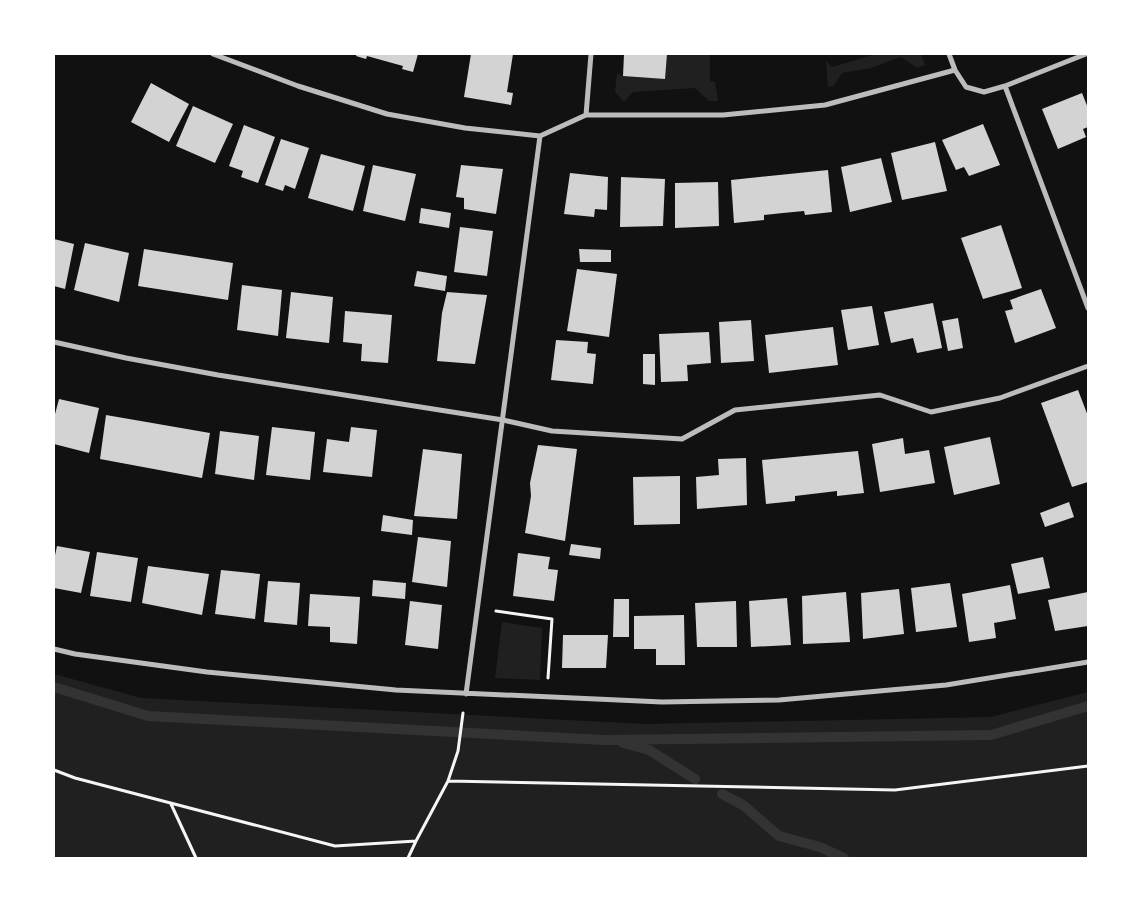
<svg xmlns="http://www.w3.org/2000/svg" width="1142" height="912" font-family="Roboto,sans-serif">
  <style>
    .green { fill: #202020 }
    .lines { fill: none; stroke-linecap: round; stroke-linejoin: round }
    .stream { stroke: #333; stroke-width: 10 }
    .building { fill: #d3d3d3 }
    .path { stroke: #f5f5f5; stroke-width: 3 }
    .minor { stroke: #bcbcbc; stroke-width: 5 }
  </style>
  <rect width="100%" height="100%" fill="#111"/>
  <path class="green" d="M 667,54 L 710,54 L 710,81 L 715,82 L 718,101 L 709,101 L 695,88 L 633,92 L 624,102 L 615,92 L 617,73 L 623,76 L 665,79 Z
    M 876,54 L 921,54 L 925,65 L 917,68 L 901,57 L 871,68 L 842,73 L 834,86 L 828,87 L 826,61 L 832,67 Z
    M 502,622 L 542,628 L 540,680 L 495,678 Z
    M 54,674 L 141,698 L 645,724 L 991,717 L 1088,692 L 1088,858 L 54,858 Z"/>
  <g class="lines">
    <path class="stream" d="M 54,687 L 148,716 L 604,740 L 991,735 L 1088,706
      M 623,743 L 649,750 L 695,779
      M 722,794 L 743,805 L 779,836 L 820,847 L 844,858"/>
  </g>
  <path class="building" d="M 357,54 L 418,54 L 413,72 L 402,69 L 403,66 L 367,56 L 366,59 L 356,56 Z
    M 471,54 L 513,54 L 507,92 L 513,93 L 511,105 L 464,97 Z
    M 624,54 L 667,54 L 665,79 L 623,76 Z
    M 151,83 L 189,104 L 169,142 L 131,122 Z
    M 1082,93 L 1088,108 L 1088,127 L 1083,129 L 1086,137 L 1058,149 L 1042,109 Z
    M 193,106 L 233,124 L 215,163 L 176,146 Z
    M 983,124 L 1000,165 L 969,176 L 964,167 L 956,170 L 942,140 Z
    M 244,125 L 275,137 L 258,183 L 241,177 L 243,171 L 229,166 Z
    M 281,139 L 309,148 L 295,189 L 285,185 L 283,191 L 265,185 Z
    M 935,142 L 947,191 L 902,200 L 891,153 Z
    M 321,154 L 365,166 L 353,211 L 308,198 Z
    M 881,158 L 892,202 L 850,212 L 841,167 Z
    M 373,165 L 416,174 L 405,221 L 363,211 Z
    M 461,165 L 503,169 L 496,214 L 464,209 L 464,198 L 456,197 Z
    M 828,170 L 832,212 L 805,215 L 804,211 L 783,213 L 764,215 L 764,220 L 734,223 L 731,180 Z
    M 570,173 L 608,177 L 607,210 L 595,209 L 594,217 L 564,214 Z
    M 621,177 L 665,179 L 663,226 L 620,227 Z
    M 718,182 L 719,226 L 675,228 L 675,183 Z
    M 421,208 L 451,213 L 449,228 L 419,223 Z
    M 1001,225 L 1022,288 L 983,299 L 961,238 Z
    M 460,227 L 493,231 L 487,276 L 454,272 Z
    M 54,239 L 74,244 L 65,289 L 54,286 Z
    M 85,243 L 129,253 L 119,302 L 74,290 Z
    M 144,249 L 233,263 L 228,300 L 138,286 Z
    M 579,249 L 611,250 L 611,262 L 580,262 Z
    M 577,269 L 617,274 L 609,337 L 567,331 Z
    M 417,271 L 447,276 L 445,291 L 414,286 Z
    M 242,285 L 282,290 L 278,336 L 237,330 Z
    M 1041,289 L 1056,328 L 1015,343 L 1005,311 L 1013,309 L 1010,300 Z
    M 291,292 L 333,297 L 329,343 L 286,338 Z
    M 447,292 L 487,295 L 475,364 L 437,361 L 442,313 Z
    M 933,303 L 942,348 L 917,353 L 913,338 L 891,343 L 884,312 Z
    M 872,306 L 879,345 L 848,350 L 841,310 Z
    M 345,311 L 392,315 L 388,363 L 361,361 L 362,344 L 343,342 Z
    M 958,318 L 963,348 L 948,351 L 942,321 Z
    M 751,320 L 754,361 L 721,363 L 719,322 Z
    M 833,327 L 838,365 L 769,373 L 765,335 Z
    M 709,332 L 711,363 L 687,365 L 688,381 L 661,382 L 659,334 Z
    M 556,340 L 588,342 L 587,353 L 596,354 L 593,384 L 551,380 Z
    M 643,354 L 655,354 L 655,385 L 643,384 Z
    M 1078,390 L 1088,416 L 1088,482 L 1072,487 L 1041,403 Z
    M 59,399 L 99,408 L 89,453 L 54,444 L 54,418 Z
    M 106,415 L 210,433 L 202,478 L 100,459 Z
    M 272,427 L 315,432 L 310,480 L 266,475 Z
    M 351,427 L 377,430 L 372,477 L 323,472 L 327,439 L 349,442 Z
    M 220,431 L 259,436 L 254,480 L 215,474 Z
    M 990,437 L 1000,484 L 954,495 L 944,447 Z
    M 903,438 L 905,454 L 929,450 L 935,483 L 880,492 L 872,444 Z
    M 538,445 L 577,449 L 565,541 L 525,533 L 531,496 L 530,483 Z
    M 423,449 L 462,454 L 457,519 L 414,516 Z
    M 858,451 L 864,493 L 837,496 L 837,491 L 795,496 L 795,501 L 766,504 L 762,460 Z
    M 746,458 L 747,505 L 697,509 L 696,477 L 719,475 L 718,459 Z
    M 680,476 L 680,524 L 634,525 L 633,477 Z
    M 1069,502 L 1074,517 L 1045,527 L 1040,513 Z
    M 383,515 L 413,520 L 412,535 L 381,531 Z
    M 418,537 L 451,541 L 447,587 L 412,582 Z
    M 571,544 L 601,548 L 600,559 L 569,555 Z
    M 57,546 L 90,552 L 81,593 L 54,588 L 54,560 Z
    M 97,552 L 138,558 L 131,602 L 90,596 Z
    M 518,553 L 550,557 L 548,569 L 558,570 L 554,601 L 513,596 Z
    M 1043,557 L 1050,588 L 1018,594 L 1011,564 Z
    M 148,566 L 209,574 L 202,615 L 142,603 Z
    M 221,570 L 260,574 L 255,619 L 215,614 Z
    M 373,580 L 406,583 L 405,599 L 372,596 Z
    M 268,581 L 300,583 L 297,625 L 264,622 Z
    M 950,583 L 957,627 L 916,632 L 911,588 Z
    M 1010,585 L 1016,619 L 994,623 L 996,638 L 969,642 L 962,594 Z
    M 899,589 L 904,634 L 863,639 L 861,593 Z
    M 846,592 L 850,642 L 803,644 L 802,596 Z
    M 1088,592 L 1088,626 L 1055,631 L 1048,600 Z
    M 310,594 L 360,597 L 357,644 L 330,642 L 330,627 L 308,626 Z
    M 787,598 L 791,645 L 751,647 L 749,601 Z
    M 614,599 L 629,599 L 629,637 L 613,637 Z
    M 410,601 L 442,605 L 438,649 L 405,645 Z
    M 736,601 L 737,647 L 697,647 L 695,603 Z
    M 684,615 L 685,665 L 656,665 L 656,649 L 634,649 L 634,616 Z
    M 563,635 L 608,635 L 606,668 L 562,668 Z"/>
  <g class="lines">
    <path class="path" d="M 496,611 L 552,619 L 548,678
      M 54,770 L 75,778 L 335,846 L 416,841 L 448,781 L 895,790 L 1088,766
      M 448,781 L 458,751 L 463,713
      M 171,804 L 196,858
      M 408,858 L 416,841"/>
    <path class="minor" d="M 213,54 L 298,86 L 387,114 L 465,128 L 540,136 L 586,115 L 723,115 L 825,105 L 955,70
      M 949,54 L 955,70 L 966,87 L 984,92 L 1005,86 L 1086,54
      M 1005,86 L 1088,308
      M 586,115 L 591,54
      M 54,342 L 126,358 L 218,375 L 503,420 L 552,431 L 682,439 L 735,410 L 880,395 L 931,412 L 1000,398 L 1088,366
      M 54,649 L 75,654 L 207,672 L 396,690 L 662,702 L 779,700 L 946,685 L 1088,662
      M 466,694 L 540,136"/>
  </g>
  <rect width="1142" height="912" fill="none" stroke="#ffffff" stroke-width="110"/>
</svg>
